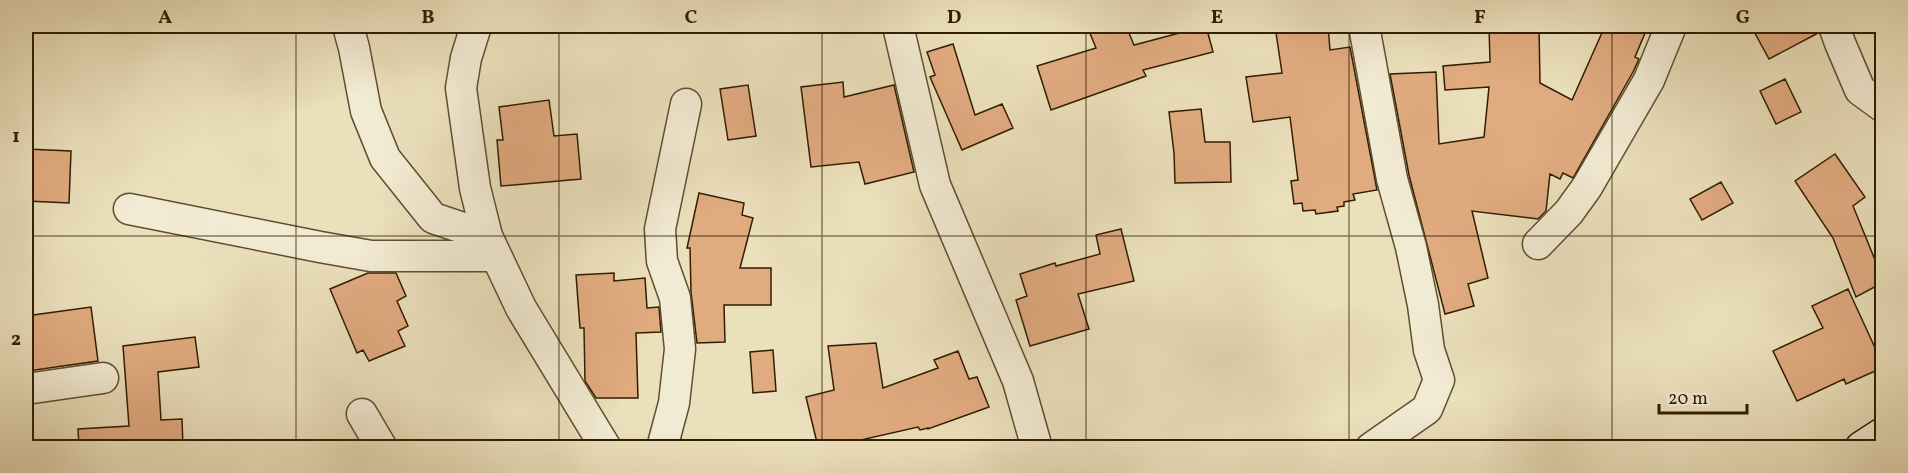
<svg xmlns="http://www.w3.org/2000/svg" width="1908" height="473" font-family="Vollkorn,serif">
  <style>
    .building { fill: #e1ab80; stroke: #301d00; stroke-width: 1.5 }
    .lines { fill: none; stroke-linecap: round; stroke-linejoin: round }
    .street-casing { stroke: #5f4e2f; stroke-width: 33 }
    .secondary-casing { stroke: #301d00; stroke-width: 36 }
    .street { stroke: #f2ebd3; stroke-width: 30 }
    .secondary { stroke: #f2ebd3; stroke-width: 33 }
    .grid { fill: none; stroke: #301d00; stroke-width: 1.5; stroke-opacity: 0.55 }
    .neatline { fill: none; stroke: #301d00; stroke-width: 2 }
    .grid-label { font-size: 20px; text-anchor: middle; font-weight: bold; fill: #301d00 }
  </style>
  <rect width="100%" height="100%" fill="#ebe0bc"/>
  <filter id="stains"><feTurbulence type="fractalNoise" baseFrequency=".00333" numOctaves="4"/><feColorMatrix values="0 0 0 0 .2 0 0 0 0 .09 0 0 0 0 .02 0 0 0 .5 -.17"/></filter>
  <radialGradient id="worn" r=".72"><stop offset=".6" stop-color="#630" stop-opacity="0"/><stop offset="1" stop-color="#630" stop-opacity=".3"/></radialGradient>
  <path class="building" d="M 1087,26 L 1126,26 L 1134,45 L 1206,26 L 1213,52 L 1143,70 L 1146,76 L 1051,110 L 1037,66 L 1096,48 Z
    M 1275,26 L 1328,26 L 1330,50 L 1350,47 L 1377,190 L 1353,194 L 1355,200 L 1344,202 L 1344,206 L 1337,207 L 1338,211 L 1316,214 L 1315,210 L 1303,211 L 1302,203 L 1294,204 L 1291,181 L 1298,180 L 1290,117 L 1253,122 L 1246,77 L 1282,73 Z
    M 1489,26 L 1539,26 L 1540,83 L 1572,100 L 1605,26 L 1648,26 L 1635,57 L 1639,59 L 1633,72 L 1573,178 L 1563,173 L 1560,179 L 1550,174 L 1546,211 L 1538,219 L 1472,211 L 1488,278 L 1468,284 L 1474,306 L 1445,314 L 1409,175 L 1390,74 L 1436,72 L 1439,144 L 1484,137 L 1489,87 L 1445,90 L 1443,66 L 1490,62 Z
    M 1751,26 L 1817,26 L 1818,33 L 1769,59 Z
    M 953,44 L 975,115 L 1002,104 L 1013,128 L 962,150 L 930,77 L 935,75 L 927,52 Z
    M 1785,79 L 1801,112 L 1776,124 L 1760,91 Z
    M 843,82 L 844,97 L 894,85 L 914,172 L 865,184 L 859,162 L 811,167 L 801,87 Z
    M 748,85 L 756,136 L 728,140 L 720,89 Z
    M 549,100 L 554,136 L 577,134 L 581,179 L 501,186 L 497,140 L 503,140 L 499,107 Z
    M 1201,109 L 1205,142 L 1230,142 L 1231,182 L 1175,183 L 1174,153 L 1169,112 Z
    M 26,149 L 71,151 L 69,203 L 26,201 Z
    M 1835,154 L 1865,197 L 1853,206 L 1882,277 L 1882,283 L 1856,297 L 1833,238 L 1795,181 Z
    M 1721,182 L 1733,203 L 1702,220 L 1690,199 Z
    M 699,193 L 744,203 L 742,215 L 753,218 L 740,268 L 771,268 L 771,305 L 724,305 L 725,342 L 697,343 L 691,292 L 690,248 L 687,248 Z
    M 1121,229 L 1134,281 L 1078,294 L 1089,329 L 1030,346 L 1016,300 L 1027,296 L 1020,274 L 1055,263 L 1056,266 L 1100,254 L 1096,235 Z
    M 368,273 L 396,273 L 406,296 L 397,301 L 408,326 L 398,331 L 405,346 L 369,361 L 363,350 L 357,353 L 330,289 Z
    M 614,273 L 614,281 L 645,278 L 647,308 L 659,307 L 661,332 L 636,333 L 638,398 L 596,398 L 585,381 L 584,328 L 580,328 L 576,275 Z
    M 1848,289 L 1882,363 L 1882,368 L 1846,384 L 1844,379 L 1797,401 L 1773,351 L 1823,328 L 1812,306 Z
    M 91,307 L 98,361 L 28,371 L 26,353 L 26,316 Z
    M 195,337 L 199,367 L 158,372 L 161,420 L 182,419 L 183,447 L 79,447 L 78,429 L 129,426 L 123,346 Z
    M 876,343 L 883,388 L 938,368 L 934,360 L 958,351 L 969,379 L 977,377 L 989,407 L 928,429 L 928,428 L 920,430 L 918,427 L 830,447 L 818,447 L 806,397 L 834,390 L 828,346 Z
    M 773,350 L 776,391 L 753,393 L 750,352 Z"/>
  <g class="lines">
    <g class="street-casing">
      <path id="street" d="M 348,26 L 354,48 L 366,111 L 385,158 L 433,218 L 487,236
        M 476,26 L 466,58 L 461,88 L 475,188 L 487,236 L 521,308 L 606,448
        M 898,26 L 935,185 L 1018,381 L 1037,448
        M 1364,26 L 1392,179 L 1411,247 L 1423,305 L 1429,350 L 1439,380 L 1427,409 L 1371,448
        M 1834,26 L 1840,43 L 1860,90 L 1882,106
        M 129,209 L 320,247 L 371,256 L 495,256
        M 1538,244 L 1569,212 L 1587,187 L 1649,80 L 1671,26
        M 26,389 L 103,378
        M 362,414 L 382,448
        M 662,448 L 674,403 L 680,349 L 675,298 L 662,261 L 660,229 L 686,104"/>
    </g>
    <g class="secondary-casing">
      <path id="secondary" d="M 1862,448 L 1882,435"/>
    </g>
    <use href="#street" class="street"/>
    <use href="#secondary" class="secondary"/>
  </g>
  <path class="grid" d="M 296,26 L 296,448M 559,26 L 559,448M 822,26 L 822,448M 1086,26 L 1086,448M 1349,26 L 1349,448M 1612,26 L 1612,448M 26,236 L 1882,236"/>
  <rect width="1908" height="473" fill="none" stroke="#ebe0bc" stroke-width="66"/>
  <path d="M1659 404v9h88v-9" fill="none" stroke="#301d00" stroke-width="3"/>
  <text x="1668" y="404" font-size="18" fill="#301d00" stroke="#f2ebd3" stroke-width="4.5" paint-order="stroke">20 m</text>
  <rect x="33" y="33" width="1842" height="407" class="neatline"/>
  <g class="grid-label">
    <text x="165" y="23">A</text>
    <text x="428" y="23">B</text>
    <text x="691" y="23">C</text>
    <text x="954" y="23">D</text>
    <text x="1217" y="23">E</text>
    <text x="1480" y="23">F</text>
    <text x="1743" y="23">G</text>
    <text x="16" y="142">1</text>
    <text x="16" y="345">2</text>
  </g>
  <rect width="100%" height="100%" filter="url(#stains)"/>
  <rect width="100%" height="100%" fill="url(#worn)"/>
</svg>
